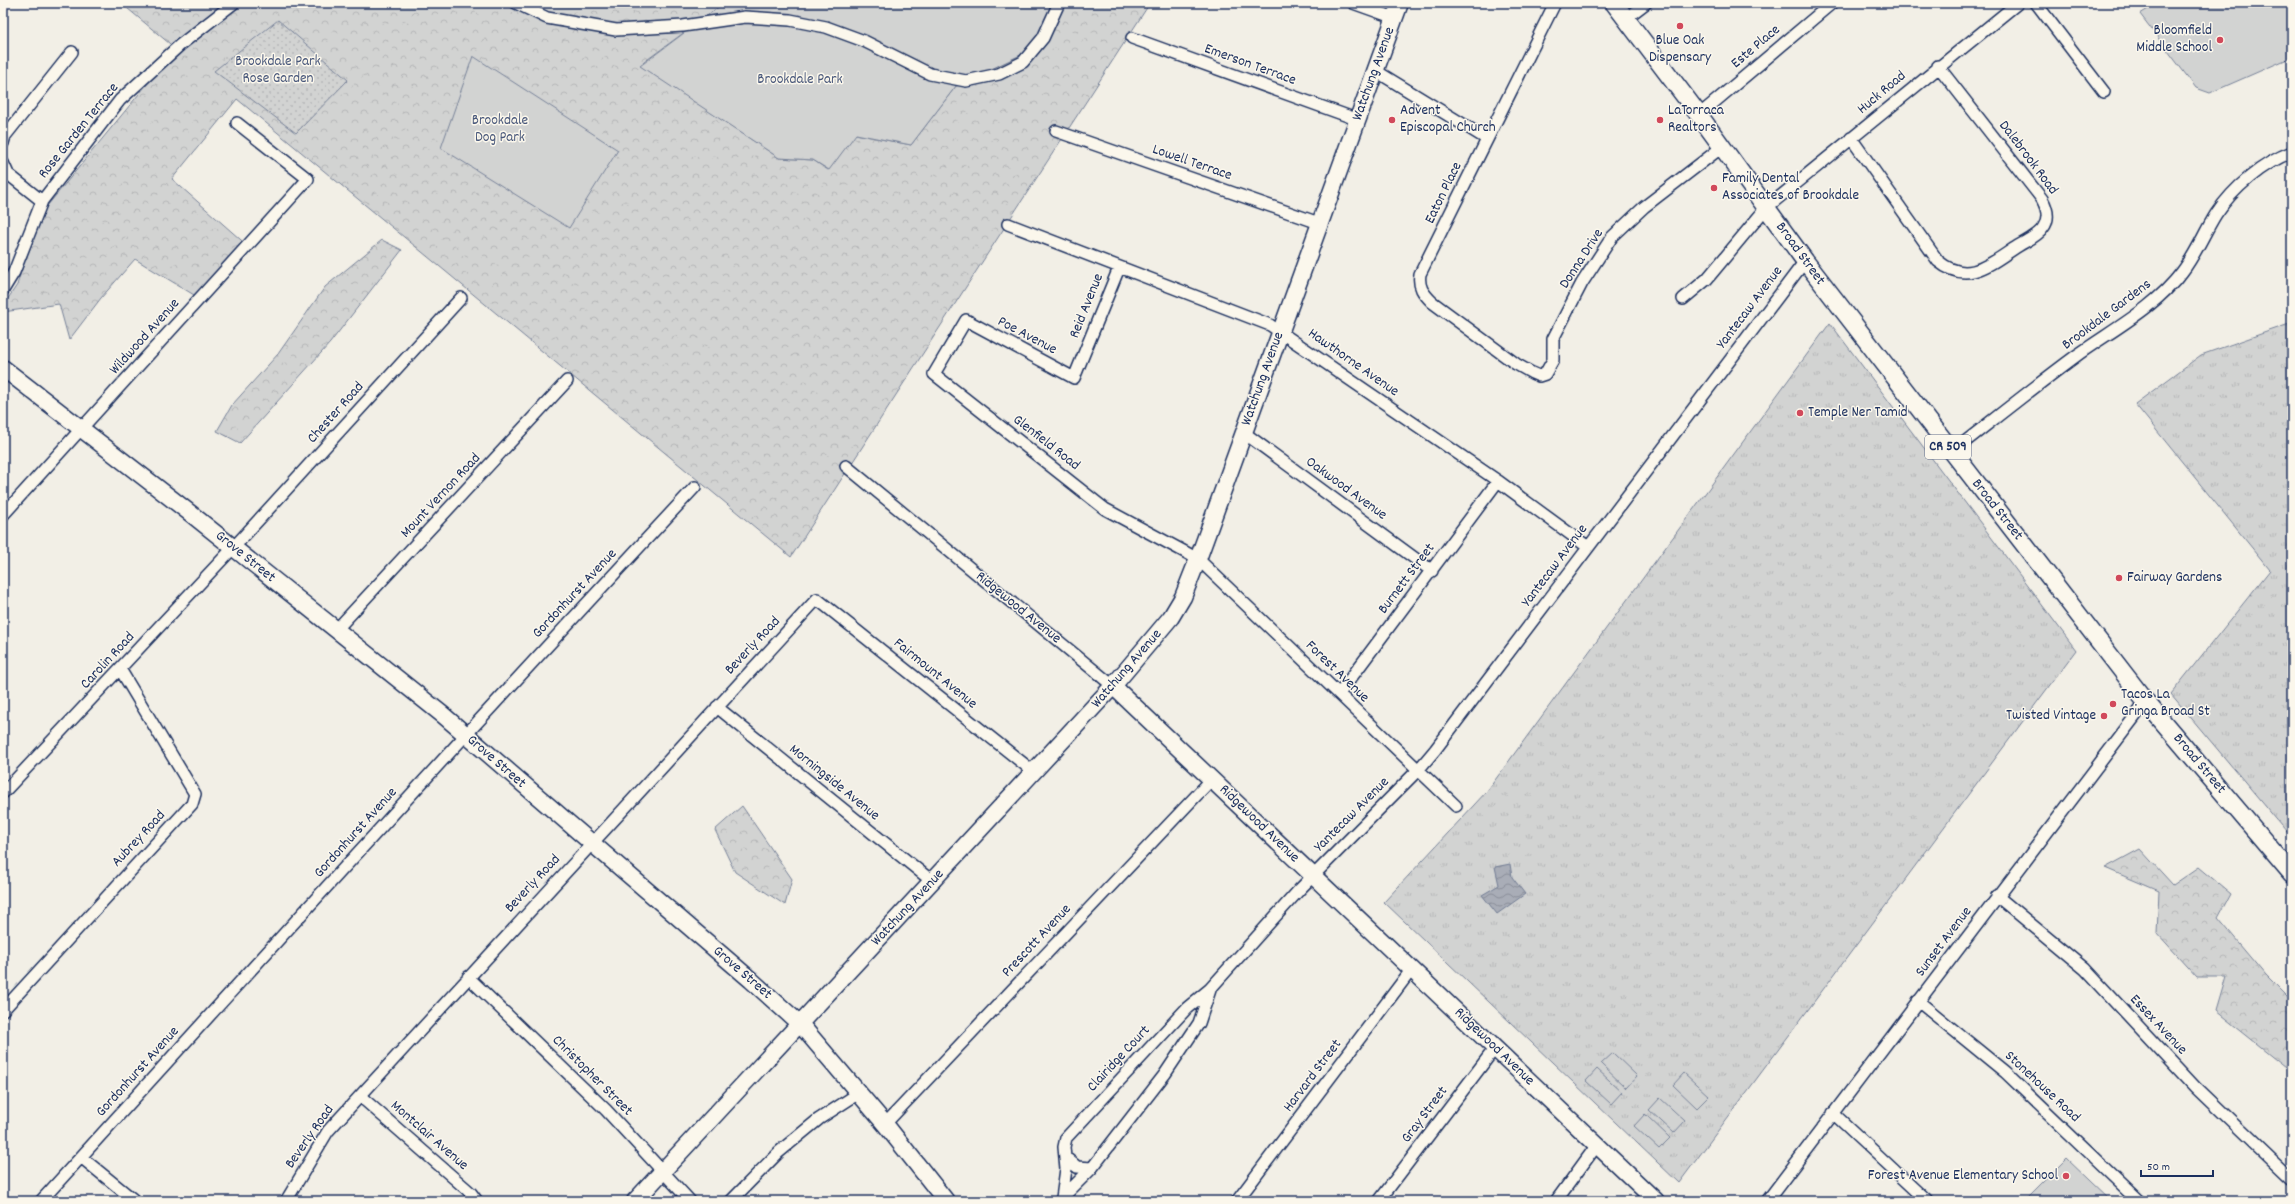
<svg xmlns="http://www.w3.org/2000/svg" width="2295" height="1204" font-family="Dekko,sans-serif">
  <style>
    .grass { fill: url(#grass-tufts); stroke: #768198 }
    .forest { fill: url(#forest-crowns); stroke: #768198 }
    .park { fill: #d2d3d2; stroke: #768198 }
    .garden { fill: url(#garden-dots); stroke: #768198 }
    .water { fill: url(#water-waves); stroke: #707b93 }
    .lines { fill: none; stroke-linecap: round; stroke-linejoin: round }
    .street-casing { stroke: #1b2f5e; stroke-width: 14 }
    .secondary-casing { stroke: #1b2f5e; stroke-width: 19 }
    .primary-casing { stroke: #1b2f5e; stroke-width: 20 }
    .street { stroke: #fbf7ec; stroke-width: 11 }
    .secondary { stroke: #fbf7ec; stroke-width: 16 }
    .primary { stroke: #fbf7ec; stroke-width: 17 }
    .poi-dot { fill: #d1495b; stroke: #fbf7ec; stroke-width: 1.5 }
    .labels { text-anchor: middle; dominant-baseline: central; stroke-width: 3; stroke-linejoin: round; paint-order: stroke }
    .shield { fill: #fbf7ec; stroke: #5e6b89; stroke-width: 1 }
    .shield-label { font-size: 14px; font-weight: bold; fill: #1b2f5e }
    .poi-label { font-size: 15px; fill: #1b2f5e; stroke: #fbf7ec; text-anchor: start }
    .street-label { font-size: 15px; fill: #1b2f5e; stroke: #fbf7ec }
    .park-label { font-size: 15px; fill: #49587b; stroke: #fbf7ec }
  </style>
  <defs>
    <pattern id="grass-tufts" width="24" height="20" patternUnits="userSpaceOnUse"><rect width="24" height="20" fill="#d2d3d2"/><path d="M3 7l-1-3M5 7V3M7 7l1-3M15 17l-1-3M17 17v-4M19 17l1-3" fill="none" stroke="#b4b5b7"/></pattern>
    <pattern id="forest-crowns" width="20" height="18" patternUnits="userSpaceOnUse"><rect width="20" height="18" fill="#d2d3d2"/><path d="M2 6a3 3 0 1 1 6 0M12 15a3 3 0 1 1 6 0" fill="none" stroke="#b4b5b7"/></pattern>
    <pattern id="garden-dots" width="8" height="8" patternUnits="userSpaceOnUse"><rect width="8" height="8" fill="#d2d3d2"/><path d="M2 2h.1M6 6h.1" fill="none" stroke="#b4b5b7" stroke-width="1.8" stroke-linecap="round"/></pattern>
    <pattern id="water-waves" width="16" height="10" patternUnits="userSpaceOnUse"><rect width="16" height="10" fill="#a9adb7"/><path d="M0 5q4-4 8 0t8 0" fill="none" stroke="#898d98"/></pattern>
  </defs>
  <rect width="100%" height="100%" fill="#f2efe6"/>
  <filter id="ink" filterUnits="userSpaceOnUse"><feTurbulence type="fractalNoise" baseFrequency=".025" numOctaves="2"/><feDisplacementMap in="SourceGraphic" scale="8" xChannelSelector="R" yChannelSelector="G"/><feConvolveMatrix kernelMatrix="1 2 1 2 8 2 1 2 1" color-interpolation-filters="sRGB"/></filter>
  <g filter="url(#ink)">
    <path class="grass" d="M 1830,323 L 2076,650 L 1679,1183 L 1384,902 L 1487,791 Z
      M 2292,323 L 2292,838 L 2171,694 L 2270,570 L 2135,404 L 2201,355 Z"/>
    <path class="forest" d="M 121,3 L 724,3 L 640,65 L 779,158 L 813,160 L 828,170 L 855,134 L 911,145 L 956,86 L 1035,48 L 1062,3 L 1150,3 L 791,557 L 237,99 L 172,179 L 249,247 L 199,298 L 135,259 L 101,298 L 69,340 L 59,304 L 3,312 L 3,306 L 17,285 L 38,217 L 176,49 Z
      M 382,240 L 402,250 L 330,343 L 240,443 L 217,431 L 232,405 L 278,354 L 325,287 Z
      M 742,806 L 792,879 L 785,905 L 735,872 L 715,830 Z
      M 2140,849 L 2173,885 L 2199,867 L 2231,894 L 2218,918 L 2266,975 L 2292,1001 L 2292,1064 L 2286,1067 L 2216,1011 L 2226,977 L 2197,977 L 2157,933 L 2159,891 L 2105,868 Z"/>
    <path class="park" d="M 724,3 L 1062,3 L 1035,48 L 956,86 L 911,145 L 856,134 L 829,170 L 813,160 L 779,158 L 640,66 Z
      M 2158,3 L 2292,3 L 2292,57 L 2210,93 L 2196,88 L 2140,14 Z
      M 473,56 L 618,150 L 569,228 L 441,148 Z
      M 1613,1053 L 1637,1076 L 1626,1088 L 1601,1064 Z
      M 1597,1069 L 1622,1092 L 1611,1104 L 1586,1081 Z
      M 1684,1073 L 1709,1096 L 1697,1108 L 1673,1085 Z
      M 1660,1098 L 1685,1121 L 1674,1133 L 1649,1110 Z
      M 1645,1114 L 1670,1138 L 1659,1149 L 1634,1126 Z
      M 2067,1159 L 2111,1201 L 2025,1201 Z"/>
    <path class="garden" d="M 278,20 L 348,80 L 296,133 L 214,71 Z"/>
    <path class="water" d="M 1510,864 L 1512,877 L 1525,894 L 1497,914 L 1482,895 L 1499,885 L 1495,867 Z"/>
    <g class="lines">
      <g class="street-casing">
        <path id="street" d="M 516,3 L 547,18 L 616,30 L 683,26 L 745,17 L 790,20 L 826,27 L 864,41 L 930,74 L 966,81 L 999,74 L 1023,62 L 1043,38 L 1059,3
          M 1353,3 L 1395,18
          M 1555,3 L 1420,274 C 1418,287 1423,293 1432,302 L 1516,364 L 1532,373 L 1539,376 L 1545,374 L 1553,360 L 1553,339 L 1582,283 L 1612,237 L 1644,207 L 1722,147
          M 2036,3 L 2104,92
          M 1625,19 L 1646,3
          M 1132,38 L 1356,119 L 1357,121
          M 1376,71 L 1487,139
          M 1699,115 L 1832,3
          M 1056,131 L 1319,223
          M 1851,138 L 1938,261 C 1968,286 1991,263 2018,246 C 2026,241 2038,236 2043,228 C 2050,219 2047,208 2042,199 L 1938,66
          M 3,143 L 5,136 L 72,52
          M 3,163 L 8,174 L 42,201
          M 1008,224 L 1270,325 L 1498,481 L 1588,547
          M 1119,268 L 1074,378 L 966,320 L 934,374 L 1105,509 L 1198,559 L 1456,806
          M 3,290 L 14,272 L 42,201 L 120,100 L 180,45 L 234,3
          M 1683,299 L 1707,279 L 1766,208 L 2018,3
          M 1243,432 L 1432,571
          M 1952,452 C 1993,420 2034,387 2076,356 C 2112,330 2155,308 2182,272 C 2196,254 2204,233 2216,214 C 2233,188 2263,163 2292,152
          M 846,466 L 1113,686
          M 3,515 L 308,179 L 237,123
          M 336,630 L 567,381
          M 1339,694 L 1498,481
          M 717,707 L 933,882
          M 3,793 L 233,548 L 461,298
          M 1997,896 L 2085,969 L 2195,1087 L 2292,1180
          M 468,977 L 606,1110 L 690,1201
          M 1918,1001 L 2005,1072 L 2140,1201
          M 3,1010 L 192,804 L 195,794 L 120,669
          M 360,1096 L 471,1193 L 477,1201
          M 1833,1113 L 1927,1201
          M 885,1124 L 1212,779
          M 81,1157 L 135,1201
          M 1065,1157 L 1077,1167 L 1092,1168
          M 1062,1198 L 1066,1169 L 1064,1147 L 1066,1138 L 1187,1008 L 1210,989 L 1300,889 L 1419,769 L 1435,750 L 1805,261
          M 1061,1199 L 1092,1168 L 1165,1074 L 1199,1023 L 1210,990
          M 41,1201 C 258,962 475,723 695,487
          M 286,1201 L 328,1131 L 360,1096 L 817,599 L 1034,772
          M 731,1201 L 779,1152 L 819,1119 L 859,1093
          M 1237,1201 L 1412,969
          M 1379,1201 L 1495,1048
          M 1556,1201 L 1597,1145
          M 1767,1201 L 2146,702"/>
      </g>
      <g class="secondary-casing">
        <path id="secondary" d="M 3,368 L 190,513 L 443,715 L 751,980 L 801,1025 L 885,1124 L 946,1201
          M 1113,686 L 1656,1201
          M 635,1201 L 1113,686 L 1171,617 L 1183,597 L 1198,559 L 1400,3"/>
      </g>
      <g class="primary-casing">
        <path id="primary" d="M 1614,3 L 1699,115 L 1805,261 L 2146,702 L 2292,874"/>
      </g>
      <use href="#street" class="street"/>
      <use href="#secondary" class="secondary"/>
      <use href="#primary" class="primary"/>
    </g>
  </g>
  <g class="poi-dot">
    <circle cx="1680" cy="26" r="4"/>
    <circle cx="2220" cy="40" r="4"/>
    <circle cx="1392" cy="120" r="4"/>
    <circle cx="1660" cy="120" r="4"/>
    <circle cx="1714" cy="188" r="4"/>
    <circle cx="1800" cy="413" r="4"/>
    <circle cx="2119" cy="578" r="4"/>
    <circle cx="2113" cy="704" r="4"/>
    <circle cx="2104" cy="716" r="4"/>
    <circle cx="2066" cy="1176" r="4"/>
  </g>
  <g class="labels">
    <rect class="shield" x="1925" y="435" width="46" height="24" rx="3"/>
    <g class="shield-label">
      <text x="1948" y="447">CR 509</text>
    </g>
    <g class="poi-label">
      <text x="2212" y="31" text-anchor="end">Bloomfield<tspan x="2212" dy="17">Middle School</tspan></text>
      <text x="1680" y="41" text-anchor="middle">Blue Oak<tspan x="1680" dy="17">Dispensary</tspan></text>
      <text x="1400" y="111">Advent<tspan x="1400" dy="17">Episcopal Church</tspan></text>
      <text x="1668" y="111">LaTorraca<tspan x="1668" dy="17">Realtors</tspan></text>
      <text x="1722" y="179">Family Dental<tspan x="1722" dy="17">Associates of Brookdale</tspan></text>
      <text x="1808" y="413">Temple Ner Tamid</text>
      <text x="2127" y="578">Fairway Gardens</text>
      <text x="2121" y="695">Tacos La<tspan x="2121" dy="17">Gringa Broad St</tspan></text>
      <text x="2096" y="716" text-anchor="end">Twisted Vintage</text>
      <text x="2058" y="1176" text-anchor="end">Forest Avenue Elementary School</text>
    </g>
    <g class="street-label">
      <text transform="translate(1756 47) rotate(-40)">Este Place</text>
      <text transform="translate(1250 65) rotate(20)">Emerson Terrace</text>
      <text transform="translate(1374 74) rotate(-70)">Watchung Avenue</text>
      <text transform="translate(1882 93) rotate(-40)">Huck Road</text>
      <text transform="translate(79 131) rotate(-51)">Rose Garden Terrace</text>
      <text transform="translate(2028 158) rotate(53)">Dalebrook Road</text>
      <text transform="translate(1192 163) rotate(19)">Lowell Terrace</text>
      <text transform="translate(1444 193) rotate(-64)">Eaton Place</text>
      <text transform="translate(1800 254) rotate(54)">Broad Street</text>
      <text transform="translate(1582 259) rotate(-57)">Donna Drive</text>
      <text transform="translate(1087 306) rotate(-68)">Reid Avenue</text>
      <text transform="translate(1750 308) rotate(-53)">Yantecaw Avenue</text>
      <text transform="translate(2107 315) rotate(-37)">Brookdale Gardens</text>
      <text transform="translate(1027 336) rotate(28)">Poe Avenue</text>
      <text transform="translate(145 337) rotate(-48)">Wildwood Avenue</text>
      <text transform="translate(1353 363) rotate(35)">Hawthorne Avenue</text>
      <text transform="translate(1263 379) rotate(-70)">Watchung Avenue</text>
      <text transform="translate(336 413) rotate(-48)">Chester Road</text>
      <text transform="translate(1046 443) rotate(38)">Glenfield Road</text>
      <text transform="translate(1346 489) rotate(36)">Oakwood Avenue</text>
      <text transform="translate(441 496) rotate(-47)">Mount Vernon Road</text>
      <text transform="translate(1997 510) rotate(52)">Broad Street</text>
      <text transform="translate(245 557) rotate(39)">Grove Street</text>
      <text transform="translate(1555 566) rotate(-53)">Yantecaw Avenue</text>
      <text transform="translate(1407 579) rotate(-53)">Burnett Street</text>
      <text transform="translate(575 594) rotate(-47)">Gordonhurst Avenue</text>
      <text transform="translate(1018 608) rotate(39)">Ridgewood Avenue</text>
      <text transform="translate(753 646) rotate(-47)">Beverly Road</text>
      <text transform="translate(108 661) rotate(-47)">Carolin Road</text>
      <text transform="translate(1127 669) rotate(-49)">Watchung Avenue</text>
      <text transform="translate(1337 672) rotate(44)">Forest Avenue</text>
      <text transform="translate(935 674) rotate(39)">Fairmount Avenue</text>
      <text transform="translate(496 762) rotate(41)">Grove Street</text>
      <text transform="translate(2199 764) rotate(50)">Broad Street</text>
      <text transform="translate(834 783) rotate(39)">Morningside Avenue</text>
      <text transform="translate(1352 815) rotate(-45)">Yantecaw Avenue</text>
      <text transform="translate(1259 824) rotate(44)">Ridgewood Avenue</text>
      <text transform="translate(356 833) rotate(-48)">Gordonhurst Avenue</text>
      <text transform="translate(139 839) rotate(-47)">Aubrey Road</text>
      <text transform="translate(533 884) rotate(-47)">Beverly Road</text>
      <text transform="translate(908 908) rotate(-47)">Watchung Avenue</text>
      <text transform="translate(1037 941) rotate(-47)">Prescott Avenue</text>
      <text transform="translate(1944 942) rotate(-53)">Sunset Avenue</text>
      <text transform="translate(742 973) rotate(41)">Grove Street</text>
      <text transform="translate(2158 1025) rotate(47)">Essex Avenue</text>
      <text transform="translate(1494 1047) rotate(44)">Ridgewood Avenue</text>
      <text transform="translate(1119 1059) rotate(-47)">Clairidge Court</text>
      <text transform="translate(138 1072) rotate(-48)">Gordonhurst Avenue</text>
      <text transform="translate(592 1076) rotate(45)">Christopher Street</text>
      <text transform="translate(1313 1076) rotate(-53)">Harvard Street</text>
      <text transform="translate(2042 1087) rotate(43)">Stonehouse Road</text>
      <text transform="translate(1425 1115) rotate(-53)">Gray Street</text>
      <text transform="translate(429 1136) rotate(41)">Montclair Avenue</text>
      <text transform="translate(310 1137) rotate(-55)">Beverly Road</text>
    </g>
    <g class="park-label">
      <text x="278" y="62">Brookdale Park<tspan x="278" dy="17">Rose Garden</tspan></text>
      <text x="800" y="80">Brookdale Park</text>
      <text x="500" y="121">Brookdale<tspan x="500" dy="17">Dog Park</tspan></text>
    </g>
  </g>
  <rect width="2295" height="1204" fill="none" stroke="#fbf7ec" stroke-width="16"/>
  <rect x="8" y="8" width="2279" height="1188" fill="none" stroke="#1b2f5e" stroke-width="1.5" filter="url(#ink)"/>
  <path d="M2141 1170v6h72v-6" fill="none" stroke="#1b2f5e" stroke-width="2"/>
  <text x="2147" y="1170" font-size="12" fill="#1b2f5e" stroke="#fbf7ec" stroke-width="3" paint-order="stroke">50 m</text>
</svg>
